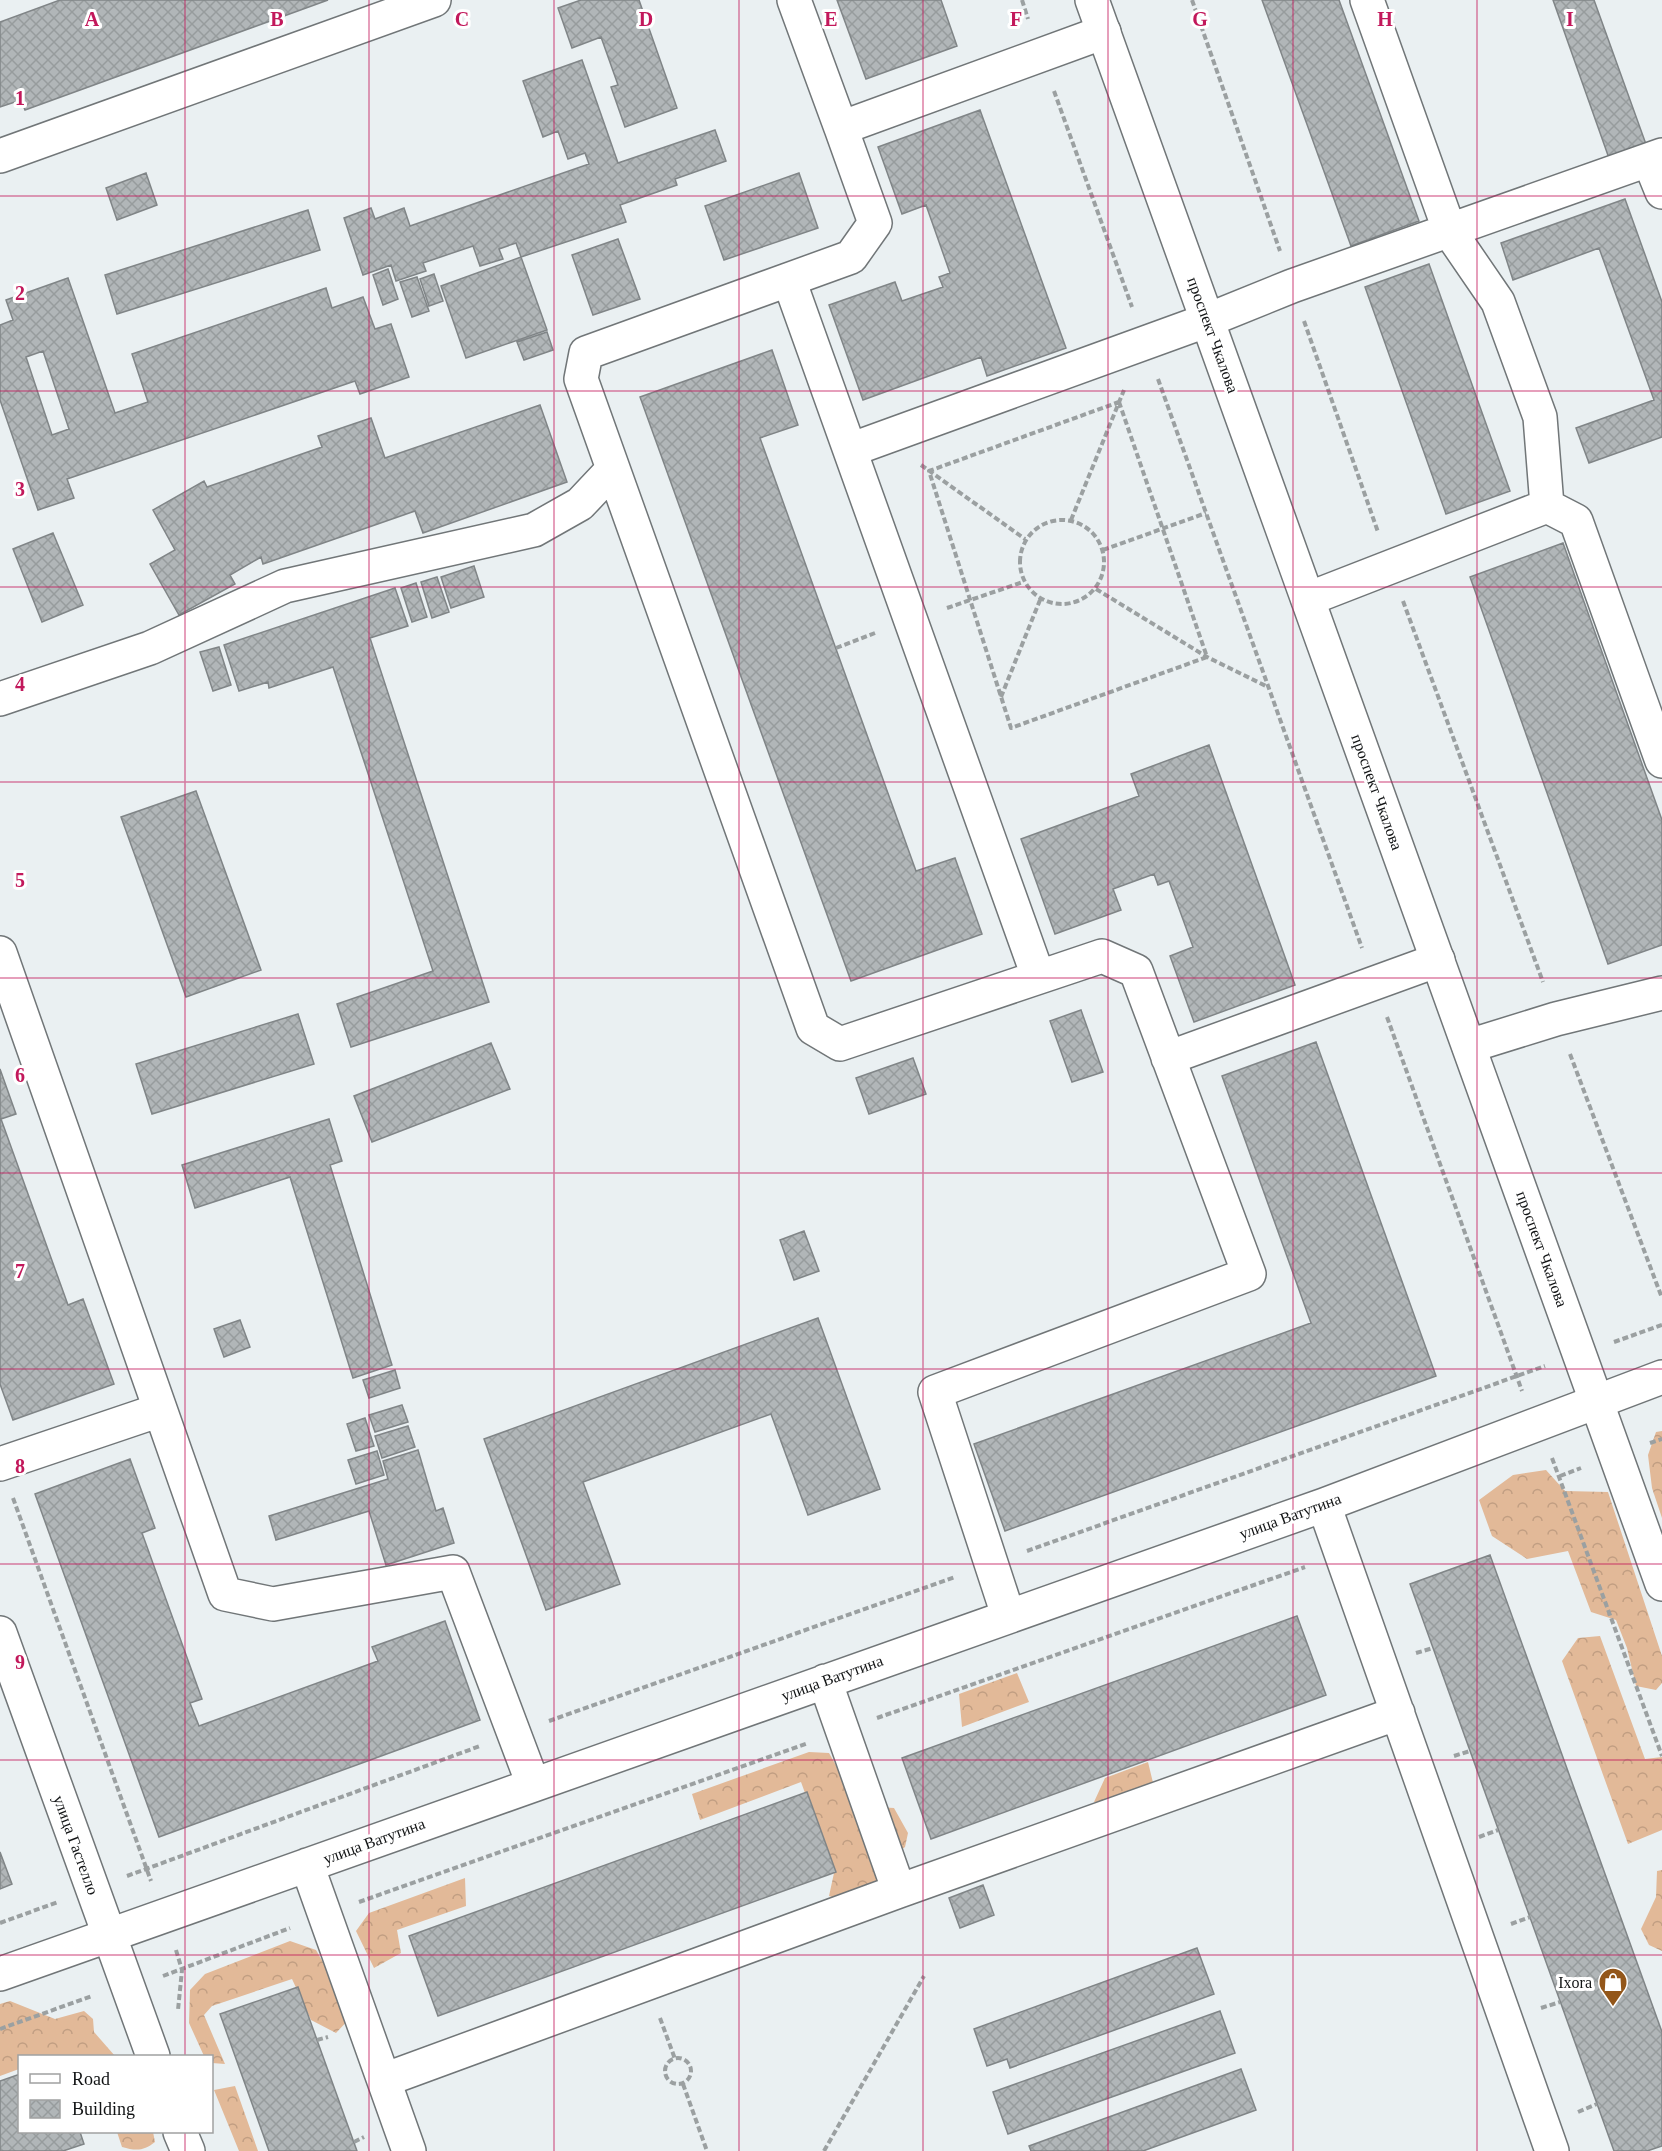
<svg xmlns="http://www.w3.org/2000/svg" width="1662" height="2151" font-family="Georgia,serif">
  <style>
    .forest { fill: url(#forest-crowns) }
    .building { fill: url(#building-cross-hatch); stroke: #808587; stroke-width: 1.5; fill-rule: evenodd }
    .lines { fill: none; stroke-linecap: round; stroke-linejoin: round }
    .minor-casing { stroke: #717678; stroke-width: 36 }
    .major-casing { stroke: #717678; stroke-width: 36 }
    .path { stroke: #9ba0a1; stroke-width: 4; stroke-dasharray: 6 3; stroke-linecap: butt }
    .minor { stroke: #fff; stroke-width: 33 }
    .major { stroke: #fff; stroke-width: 33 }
    .grid { fill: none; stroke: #c2185b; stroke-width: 1.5; stroke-opacity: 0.55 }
    .labels { text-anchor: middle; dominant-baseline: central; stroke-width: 6; stroke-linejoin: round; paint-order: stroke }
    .street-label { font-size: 16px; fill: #121415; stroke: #fff }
    .poi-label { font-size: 16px; fill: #121415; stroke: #fff; text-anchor: end }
    .grid-label { font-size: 20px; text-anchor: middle; font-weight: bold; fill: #c2185b; stroke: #fff; stroke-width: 6; stroke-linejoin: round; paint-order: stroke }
  </style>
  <defs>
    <pattern id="forest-crowns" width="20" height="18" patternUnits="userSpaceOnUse" patternTransform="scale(1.5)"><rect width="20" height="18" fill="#e2b998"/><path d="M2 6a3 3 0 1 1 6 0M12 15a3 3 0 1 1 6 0" fill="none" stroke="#c19e82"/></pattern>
    <pattern id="building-cross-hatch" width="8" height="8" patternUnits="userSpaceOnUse" patternTransform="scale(1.5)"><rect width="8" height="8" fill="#b1b6b8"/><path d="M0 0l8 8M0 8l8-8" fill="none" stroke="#979c9d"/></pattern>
  </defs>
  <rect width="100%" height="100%" fill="#eaf0f2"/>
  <path class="forest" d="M 1662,1431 L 1662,1518 L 1652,1488 L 1648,1455 L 1656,1432 Z
    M 1546,1470 L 1565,1491 L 1608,1492 L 1662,1656 L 1662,1683 L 1656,1690 L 1636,1686 L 1627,1648 L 1616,1620 L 1591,1612 L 1568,1551 L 1527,1559 L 1492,1536 L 1479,1500 L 1513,1475 Z
    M 1600,1636 L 1645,1759 L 1662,1757 L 1662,1830 L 1628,1844 L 1562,1661 L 1578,1638 Z
    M 1017,1673 L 1029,1702 L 962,1727 L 959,1694 Z
    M 809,1752 L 829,1753 L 859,1806 L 894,1808 L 908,1833 L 905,1847 L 883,1864 L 876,1911 L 829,1896 L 834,1873 L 801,1782 L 700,1820 L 692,1794 Z
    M 1148,1762 L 1155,1791 L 1128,1803 L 1094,1802 L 1105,1778 Z
    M 1662,1870 L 1662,1951 L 1649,1945 L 1641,1929 L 1656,1897 L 1657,1871 Z
    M 465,1878 L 466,1906 L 397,1930 L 401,1953 L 374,1968 L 356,1931 L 369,1913 Z
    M 290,1941 L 316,1950 L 353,2015 L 336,2033 L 311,2020 L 292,1979 L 212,2006 L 204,2015 L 225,2064 L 212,2063 L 212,2056 L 204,2056 L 189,2023 L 190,1990 L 205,1974 Z
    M 10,2001 L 55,2019 L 84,2011 L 93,2019 L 94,2032 L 115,2056 L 20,2056 L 19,2069 L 0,2076 L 0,2004 Z
    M 235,2086 L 258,2151 L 239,2151 L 214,2090 Z
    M 117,2132 L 153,2132 L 155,2142 C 144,2151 136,2151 122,2147 Z"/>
  <path class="building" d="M 60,0 L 328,0 L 25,110 L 21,100 L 0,107 L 0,22 Z
    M 581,0 L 639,0 L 677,108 L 625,127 L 611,87 L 618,85 L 601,37 L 572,48 L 558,8 Z
    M 837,0 L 941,0 L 957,46 L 866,79 Z
    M 1262,0 L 1339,0 L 1419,221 L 1351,246 Z
    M 1553,0 L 1594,0 L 1647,147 L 1610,161 Z
    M 582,60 L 618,163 L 715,130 L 726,161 L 675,179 L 677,185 L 620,205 L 626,222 L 521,257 L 516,243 L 499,249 L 503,259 L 480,266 L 473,246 L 423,263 L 426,271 L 396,281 L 391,265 L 363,275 L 344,218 L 371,208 L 375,219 L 404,208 L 410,226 L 589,164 L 585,153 L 568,159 L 558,131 L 543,137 L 523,81 Z
    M 980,110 L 1066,348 L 987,376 L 981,357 L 863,400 L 829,305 L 895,282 L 902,301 L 943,287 L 939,277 L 950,273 L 926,205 L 902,214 L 878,147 Z
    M 146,173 L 157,205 L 117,220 L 106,188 Z
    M 799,173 L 818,228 L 724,260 L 705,206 Z
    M 1625,199 L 1662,302 L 1662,437 L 1589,463 L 1576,428 L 1654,400 L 1599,248 L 1513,280 L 1501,243 Z
    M 308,210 L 320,250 L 117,314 L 105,275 Z
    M 618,239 L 640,299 L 593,315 L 572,255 Z
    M 521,257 L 547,330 L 466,358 L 441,286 Z
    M 1429,264 L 1510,491 L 1446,514 L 1365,287 Z
    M 388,269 L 398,299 L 383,305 L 373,275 Z
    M 434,274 L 443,301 L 429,306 L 420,279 Z
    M 417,277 L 429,311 L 412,317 L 400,282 Z
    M 68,278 L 115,413 L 148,402 L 132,354 L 326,288 L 332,308 L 363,297 L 375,329 L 391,324 L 409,377 L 360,394 L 355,381 L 67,479 L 74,498 L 38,510 L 0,400 L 0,325 L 13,320 L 6,300 ZM 43,351 L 69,429 L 52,435 L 26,357 Z
    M 547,332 L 553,350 L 524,360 L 517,342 Z
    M 772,350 L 798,425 L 760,438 L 916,871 L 955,858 L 982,934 L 851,981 L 640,397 Z
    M 540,405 L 567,482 L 423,533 L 415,511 L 263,564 L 261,557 L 230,575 L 235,584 L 179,615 L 150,564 L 175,550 L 153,510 L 204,481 L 207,487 L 322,447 L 318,436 L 371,418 L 385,458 Z
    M 53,533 L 83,605 L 42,622 L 13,549 Z
    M 1563,543 L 1662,820 L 1662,945 L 1608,964 L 1470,577 Z
    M 474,566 L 484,597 L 451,608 L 441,577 Z
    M 437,577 L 449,612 L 432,618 L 421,582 Z
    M 416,583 L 427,617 L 412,622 L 401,588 Z
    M 395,588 L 408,626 L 370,638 L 489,1002 L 351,1047 L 337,1004 L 433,971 L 333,667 L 269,688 L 268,682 L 239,691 L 224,645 Z
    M 219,647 L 231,685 L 213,691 L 200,652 Z
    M 1209,745 L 1295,985 L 1194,1022 L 1170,956 L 1193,947 L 1169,881 L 1158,885 L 1154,874 L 1113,889 L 1121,910 L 1055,934 L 1021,839 L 1139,796 L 1131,774 Z
    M 196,791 L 261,970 L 186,997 L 121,817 Z
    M 1081,1010 L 1103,1072 L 1072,1082 L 1050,1021 Z
    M 298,1014 L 314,1064 L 152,1114 L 136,1064 Z
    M 1316,1042 L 1436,1376 L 1005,1531 L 974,1444 L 1311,1323 L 1222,1076 Z
    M 491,1043 L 510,1089 L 372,1142 L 354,1096 Z
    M 913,1058 L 926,1094 L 869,1114 L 856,1078 Z
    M 0,1069 L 16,1114 L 1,1119 L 68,1305 L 83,1299 L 114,1384 L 13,1420 L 0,1384 Z
    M 329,1119 L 342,1161 L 330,1165 L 392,1365 L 353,1378 L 290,1177 L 195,1208 L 182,1165 Z
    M 804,1231 L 819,1271 L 794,1280 L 780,1240 Z
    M 818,1318 L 880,1489 L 808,1515 L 771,1414 L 583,1482 L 620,1584 L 546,1610 L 484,1439 Z
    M 240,1320 L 250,1347 L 224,1357 L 214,1329 Z
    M 395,1370 L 400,1388 L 369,1398 L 363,1380 Z
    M 402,1405 L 408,1422 L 375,1432 L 369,1415 Z
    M 365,1418 L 374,1446 L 356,1451 L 347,1424 Z
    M 408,1426 L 415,1447 L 382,1458 L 375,1436 Z
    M 418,1450 L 436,1511 L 443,1508 L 454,1543 L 386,1565 L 369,1511 L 276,1540 L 269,1516 L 388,1479 L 383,1461 Z
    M 377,1451 L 384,1475 L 356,1484 L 348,1460 Z
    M 130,1459 L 155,1528 L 142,1533 L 202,1699 L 190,1703 L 199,1726 L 378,1661 L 372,1647 L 445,1621 L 480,1720 L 159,1837 L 35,1494 Z
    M 1490,1555 L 1662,2032 L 1662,2146 L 1647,2151 L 1614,2151 L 1410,1584 Z
    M 1297,1616 L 1326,1695 L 931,1839 L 902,1758 Z
    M 807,1792 L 836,1872 L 438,2016 L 409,1936 Z
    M 0,1852 L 12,1884 L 0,1889 Z
    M 983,1885 L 994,1915 L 960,1928 L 949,1898 Z
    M 1197,1948 L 1214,1994 L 1010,2068 L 1007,2059 L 987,2066 L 974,2029 Z
    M 298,1987 L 317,2040 L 357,2151 L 269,2151 L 220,2014 Z
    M 1220,2011 L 1235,2053 L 1008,2134 L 993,2092 Z
    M 1241,2069 L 1256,2110 L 1143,2151 L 1031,2151 L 1029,2146 Z
    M 20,2074 L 20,2132 L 80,2132 L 84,2144 L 63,2151 L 0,2151 L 0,2081 Z"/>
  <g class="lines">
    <g class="minor-casing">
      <path id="minor" d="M 794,0 L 841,128
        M 1367,0 L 1450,232 L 1498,302 L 1540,417 L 1547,506
        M 0,156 L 434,0
        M 1649,160 L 1662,192
        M 789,280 L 1038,976
        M 850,450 L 1208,320 L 1292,286 L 1662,155
        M 1308,599 L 1547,506 L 1576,521 L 1662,761
        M 0,699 L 150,648 L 285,586 L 534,530 L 580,504 L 613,469
        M 0,953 L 225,1594 L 273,1604 L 453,1572 L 533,1784
        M 1469,1046 L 1556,1019 L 1662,993
        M 1168,1058 L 1438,960
        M 0,1464 L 160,1410
        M 1324,1505 L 1552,2151
        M 1008,1615 L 935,1392 L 1249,1274 L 1136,971 L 1102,956 L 840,1044 L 813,1028 L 581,379 L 586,353 L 851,257 L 875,223 L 841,128 L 1104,32
        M 0,1633 L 153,2056
        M 825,1681 L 899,1891
        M 307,1865 L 409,2151
        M 0,1974 L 1324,1505 L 1662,1377
        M 384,2080 L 899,1891 L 1398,1713
        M 180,2132 L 188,2151"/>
    </g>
    <g class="major-casing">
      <path id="major" d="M 1092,0 L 1662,1584"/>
    </g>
    <path class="path" d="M 1022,0 L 1028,19
      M 1192,0 L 1280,251
      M 1054,91 L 1132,307
      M 1304,321 L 1378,532
      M 1158,379 L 1362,948
      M 1119,402 L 1207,657 L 1011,728 L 929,471 Z
      M 921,465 L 1025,539
      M1020 562a42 42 0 1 1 84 0a42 42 0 1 1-84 0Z
      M 1071,520 L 1124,390
      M 1103,550 L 1206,513
      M 1096,589 L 1207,657 L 1268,687
      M 1403,601 L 1543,982
      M 947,608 L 1023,582
      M 836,648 L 875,633
      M 1001,697 L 1040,600
      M 1387,1017 L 1522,1391
      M 1570,1054 L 1662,1298
      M 1614,1342 L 1662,1325
      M 1650,1443 L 1662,1439
      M 1552,1458 L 1662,1756
      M 1560,1476 L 1581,1468
      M 13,1498 L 151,1881
      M 1027,1551 L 1545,1366
      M 1416,1653 L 1433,1648
      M 877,1718 L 1305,1567
      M 549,1721 L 955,1577
      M 1454,1756 L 1470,1751
      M 1479,1837 L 1498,1830
      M 127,1876 L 480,1746
      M 359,1902 L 808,1743
      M 0,1923 L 58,1902
      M 1511,1924 L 1530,1917
      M 176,1950 L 182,1970 L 178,2010
      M 163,1976 L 290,1928
      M 1541,2008 L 1560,2002
      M 660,2018 L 675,2059
      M 0,2029 L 92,1996
      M 317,2040 L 328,2037
      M665 2071a13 13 0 1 1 26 0a13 13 0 1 1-26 0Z
      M 683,2084 L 707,2151
      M 1578,2112 L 1597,2104
      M 354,2142 L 364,2137
      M 824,2151 L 924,1976"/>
    <use href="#minor" class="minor"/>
    <use href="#major" class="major"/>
  </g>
  <path class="grid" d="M 185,0 L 185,2056M 369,0 L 369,2151M 554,0 L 554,2151M 739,0 L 739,2151M 923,0 L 923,2151M 1108,0 L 1108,2151M 1293,0 L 1293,2151M 1477,0 L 1477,2151M 0,196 L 1662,196M 0,391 L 1662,391M 0,587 L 1662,587M 0,782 L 1662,782M 0,978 L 1662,978M 0,1173 L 1662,1173M 0,1369 L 1662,1369M 0,1564 L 1662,1564M 0,1760 L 1662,1760M 0,1955 L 1662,1955M 185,2132 L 185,2151"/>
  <defs>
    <g id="shop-pin" transform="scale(1.5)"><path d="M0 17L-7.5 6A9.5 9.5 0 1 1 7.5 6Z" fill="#935619" stroke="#fff"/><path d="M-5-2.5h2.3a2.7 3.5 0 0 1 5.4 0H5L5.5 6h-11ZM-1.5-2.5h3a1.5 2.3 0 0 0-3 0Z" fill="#fff"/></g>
  </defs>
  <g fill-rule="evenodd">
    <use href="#shop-pin" x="1613" y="1982"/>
  </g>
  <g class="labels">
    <g class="street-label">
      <text transform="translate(1213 335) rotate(70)">проспект Чкалова</text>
      <text transform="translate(1377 792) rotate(70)">проспект Чкалова</text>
      <text transform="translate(1542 1249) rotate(70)">проспект Чкалова</text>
      <text transform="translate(1290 1516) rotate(-20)">улица Ватутина</text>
      <text transform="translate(832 1678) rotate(-20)">улица Ватутина</text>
      <text transform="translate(374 1841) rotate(-20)">улица Ватутина</text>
      <text transform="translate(76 1845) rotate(70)">улица Гастелло</text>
    </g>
    <g class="poi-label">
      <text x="1592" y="1982">Ixora</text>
    </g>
  </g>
  <g class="grid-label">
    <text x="92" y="26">A</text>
    <text x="277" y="26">B</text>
    <text x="462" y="26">C</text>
    <text x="646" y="26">D</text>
    <text x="831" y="26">E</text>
    <text x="1016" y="26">F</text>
    <text x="1200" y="26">G</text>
    <text x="1385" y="26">H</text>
    <text x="1570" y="26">I</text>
    <text x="20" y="105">1</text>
    <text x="20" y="300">2</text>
    <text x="20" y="496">3</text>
    <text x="20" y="691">4</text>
    <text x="20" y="887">5</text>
    <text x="20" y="1082">6</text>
    <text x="20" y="1278">7</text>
    <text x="20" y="1473">8</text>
    <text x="20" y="1669">9</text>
  </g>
  <rect x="18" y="2055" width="195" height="78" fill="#ffffff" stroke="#a0a1a1" stroke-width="1.5"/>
  <rect x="30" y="2074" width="30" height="9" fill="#ffffff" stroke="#a0a1a1" stroke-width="1.5"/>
  <text x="72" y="2085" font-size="18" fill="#121415">Road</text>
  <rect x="30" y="2100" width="30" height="18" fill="url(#building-cross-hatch)" stroke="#a0a1a1" stroke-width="1.5"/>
  <text x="72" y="2115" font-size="18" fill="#121415">Building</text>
</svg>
